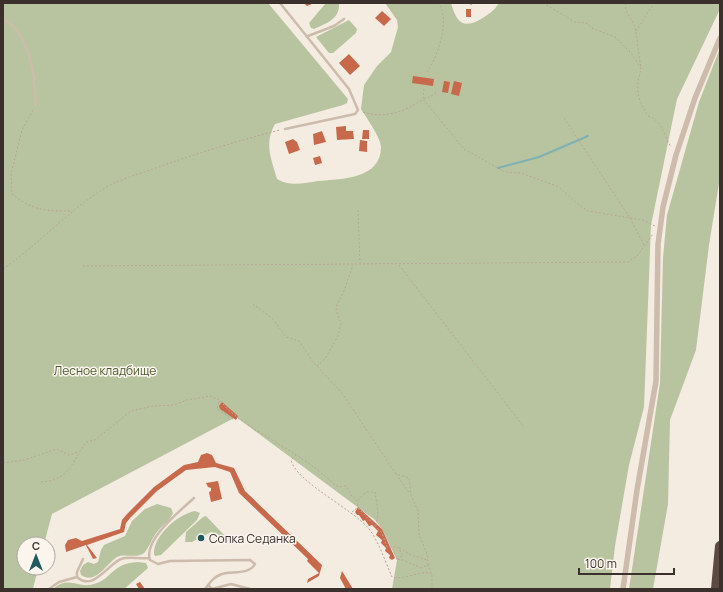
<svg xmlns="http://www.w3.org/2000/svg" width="723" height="592" font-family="Manrope,sans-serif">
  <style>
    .green { fill: #b8c4a0 }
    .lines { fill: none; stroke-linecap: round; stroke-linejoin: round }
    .stream { stroke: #7fb0b2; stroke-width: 2 }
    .building { fill: #c8694b }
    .path { stroke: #b9a596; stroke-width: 1; stroke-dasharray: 2 2; stroke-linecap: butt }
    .lane { stroke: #cdbbac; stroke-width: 2.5 }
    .street { stroke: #cdbbac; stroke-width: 5.5 }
    .highway { stroke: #5c4a42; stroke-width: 10 }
    .poi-dot { fill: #1f5a5e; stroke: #fbf5ee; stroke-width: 1.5 }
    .labels { text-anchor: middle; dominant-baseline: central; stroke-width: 3; stroke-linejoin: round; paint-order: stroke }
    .park-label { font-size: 12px; fill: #4a5a2e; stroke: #fbf5ee }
    .poi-label { font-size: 12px; fill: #3b302b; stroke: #fbf5ee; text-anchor: start }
  </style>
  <rect width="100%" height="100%" fill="#f4ebe1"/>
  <path class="green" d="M 3,3 L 268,3 L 348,99 L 347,103 L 343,105 L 275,124 C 264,144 271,158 277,179 C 289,187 305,183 318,181 C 342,179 381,179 381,147 C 381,138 366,117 361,109 L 364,85 L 377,66 L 391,52 L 398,27 L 397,20 L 385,3 L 451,3 C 456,21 462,30 481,19 C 489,14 494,11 499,3 L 720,3 L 720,9 L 677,99 L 651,225 L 644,407 L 629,465 L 615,546 L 610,589 L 392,589 L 397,560 L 382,529 L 375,520 L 236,417 L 52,514 L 44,544 L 24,544 L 24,568 L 38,568 L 33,589 L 3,589 Z
    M 326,3 L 339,3 C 340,19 327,23 314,29 L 311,28 L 309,23 Z
    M 349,20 L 357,29 L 356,33 L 333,53 L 329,53 L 316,37 Z
    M 720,48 L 720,177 L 709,245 L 696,350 L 670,420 L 668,504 L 653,589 L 629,589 L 660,383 L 663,258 L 667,215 L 699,102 Z
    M 157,504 L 171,508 L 173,513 C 170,521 162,525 157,532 C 152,538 149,548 144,553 C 136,559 125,553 117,557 C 106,564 96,585 81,575 L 80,571 L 83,565 L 88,562 L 94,564 L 98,562 L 101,550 L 104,545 L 125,536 L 132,521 L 145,509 Z
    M 195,511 L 200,513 L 197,520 L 161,555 L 155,556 L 154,554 C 153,536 178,514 195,511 Z
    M 206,516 L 227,538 L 211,532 L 192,542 L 185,542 L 186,532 L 203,517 Z
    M 138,562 L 146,563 L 148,568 L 124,589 L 53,589 C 69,575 78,589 94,584 C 113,579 110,564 138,562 Z"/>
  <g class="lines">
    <path class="stream" d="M 498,168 L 539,157 L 588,136"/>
  </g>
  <path class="building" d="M 304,3 L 314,3 L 307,6 Z
    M 466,9 L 471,9 L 471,17 L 466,17 Z
    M 382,11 L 391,19 L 384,26 L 375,18 Z
    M 349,54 L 360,66 L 350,75 L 339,63 Z
    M 413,76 L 434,79 L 433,86 L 412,83 Z
    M 444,81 L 450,82 L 448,93 L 442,92 Z
    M 454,81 L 462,83 L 459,96 L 451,94 Z
    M 346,126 L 346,131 L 353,131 L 354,139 L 337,140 L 336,127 Z
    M 363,130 L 369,130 L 369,139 L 362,139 Z
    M 322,131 L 326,142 L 314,145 L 313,134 Z
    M 293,139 L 297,142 L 300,150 L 289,154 L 285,142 Z
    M 360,140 L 367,141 L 367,152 L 359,151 Z
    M 320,156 L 322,163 L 315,165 L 313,158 Z
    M 222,402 L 238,416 L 236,420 L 220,409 L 219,406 Z
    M 207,453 L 212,455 L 216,463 L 234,468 L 245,491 L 322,565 L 319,576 L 307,583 L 308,579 L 319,573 L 307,561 L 308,559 L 239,493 L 230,472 L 215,467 L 186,470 L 157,491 L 130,518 L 126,523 L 124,532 L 87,545 L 97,558 L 93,559 L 86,545 L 66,552 L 65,545 L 68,540 L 76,538 L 82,541 L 120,529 L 122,520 L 127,514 L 154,487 L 184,465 L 198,462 L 201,455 Z
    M 218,481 L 222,499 L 211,502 L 209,492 L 211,491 L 211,488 L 208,487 L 206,483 Z
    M 358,507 L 382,529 L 395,558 L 392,560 L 389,558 L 390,555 L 385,551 L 386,548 L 381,543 L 382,540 L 376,535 L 378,531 L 372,525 L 369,526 L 365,520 L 363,521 L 359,515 L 357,515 L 355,512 Z
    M 342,571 L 353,589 L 346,589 L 340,578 Z
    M 140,582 L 145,589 L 139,589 L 136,584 Z"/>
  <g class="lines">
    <path class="path" d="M 543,3 L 575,22 L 586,23 L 592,28 L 615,37 L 633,55 L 641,69 C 635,91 637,97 648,116 C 662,120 664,136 671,147
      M 625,3 L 626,11 L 635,26 L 641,69
      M 636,31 L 654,3
      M 427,72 C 438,56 450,21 439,3
      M 436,92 L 430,97 L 423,99 L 464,149 L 505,172 L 521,173 L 559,187 L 579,205 L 588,211 L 643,220 L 655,226
      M 33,110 L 22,130 L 11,174 L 12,194 C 33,211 46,211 72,211
      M 363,112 C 384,119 405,112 423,99 L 424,87
      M 564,118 L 630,218 L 644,245
      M 358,210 L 360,263
      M 399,265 L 524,427
      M 83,266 L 628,262 L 638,255 L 653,234
      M 3,269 C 39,244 68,211 105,188 C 119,179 137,175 153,169 C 195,154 237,141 280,130
      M 253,304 L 273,319 L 286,337 L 299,341 L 313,362 L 342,393 L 396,474 L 409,478 L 411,495 L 418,511 L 419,534 L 427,554 L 428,565
      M 317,366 L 325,359 L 338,336 L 341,324 L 336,310 L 337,305 L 344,291 L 353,265
      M 233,419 L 217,409 L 219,402 L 221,401 C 231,418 279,443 296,455 C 311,464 325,476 338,487 L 346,486 L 351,495 L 357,500 L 358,508
      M 296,455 L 291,460 C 296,482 353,509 369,529 C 379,542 385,561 392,577 C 405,580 418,571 432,573 L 432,589
      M 3,463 L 24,460 L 57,449 L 69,455 L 79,452
      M 396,474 L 410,494
      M 41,482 C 69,481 72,462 86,442 L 95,440 L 131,411 L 153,406 L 174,405 L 187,400 L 210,396 L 221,401
      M 358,500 L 366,492 L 375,492 L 378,513 L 376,526
      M 358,508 L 382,533 L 387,547 L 398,547 L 403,556 L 396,559 L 403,560 L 421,568 L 428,565 L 431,572
      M 352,512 L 357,508
      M 399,548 L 411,555 L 427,560"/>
    <path class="lane" d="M 280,3 L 349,89 L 358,110 L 355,114 L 285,129
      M 471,4 L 471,3
      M 3,19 C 30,33 36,78 35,105
      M 308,36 L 334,26 L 344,19
      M 194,498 C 180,511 143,540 150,560 L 158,564 L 170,561 L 250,560 L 255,564 C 249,575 232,571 222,574 C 213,577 210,583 205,589
      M 83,559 L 77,572 L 77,577 C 93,592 108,564 121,559 C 127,556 141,559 149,558
      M 208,585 L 212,589 L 231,584 L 250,589
      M 49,589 L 59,582 L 77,577"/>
    <path class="street" d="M 623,589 L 637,490 L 656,381 L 658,244 L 663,207 L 676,155 L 695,98 L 720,38"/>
    <path class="highway" d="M 716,589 L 720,546"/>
  </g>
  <circle class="poi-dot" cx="201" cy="538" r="4"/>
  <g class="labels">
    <g class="park-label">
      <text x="105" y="370">Лесное кладбище</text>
    </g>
    <g class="poi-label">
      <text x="209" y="538">Сопка Седанка</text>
    </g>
  </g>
  <rect width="723" height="592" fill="none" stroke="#3b302b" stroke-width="8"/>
  <g transform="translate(36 556)"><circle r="19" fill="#fbf5ee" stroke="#aea6a0"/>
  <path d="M0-3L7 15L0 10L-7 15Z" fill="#1f5a5e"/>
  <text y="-6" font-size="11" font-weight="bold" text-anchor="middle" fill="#3b302b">С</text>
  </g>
  <path d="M579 568v6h95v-6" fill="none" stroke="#3b302b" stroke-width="2"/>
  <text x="585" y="568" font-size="12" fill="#3b302b" stroke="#fbf5ee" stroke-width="3" paint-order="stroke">100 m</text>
</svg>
